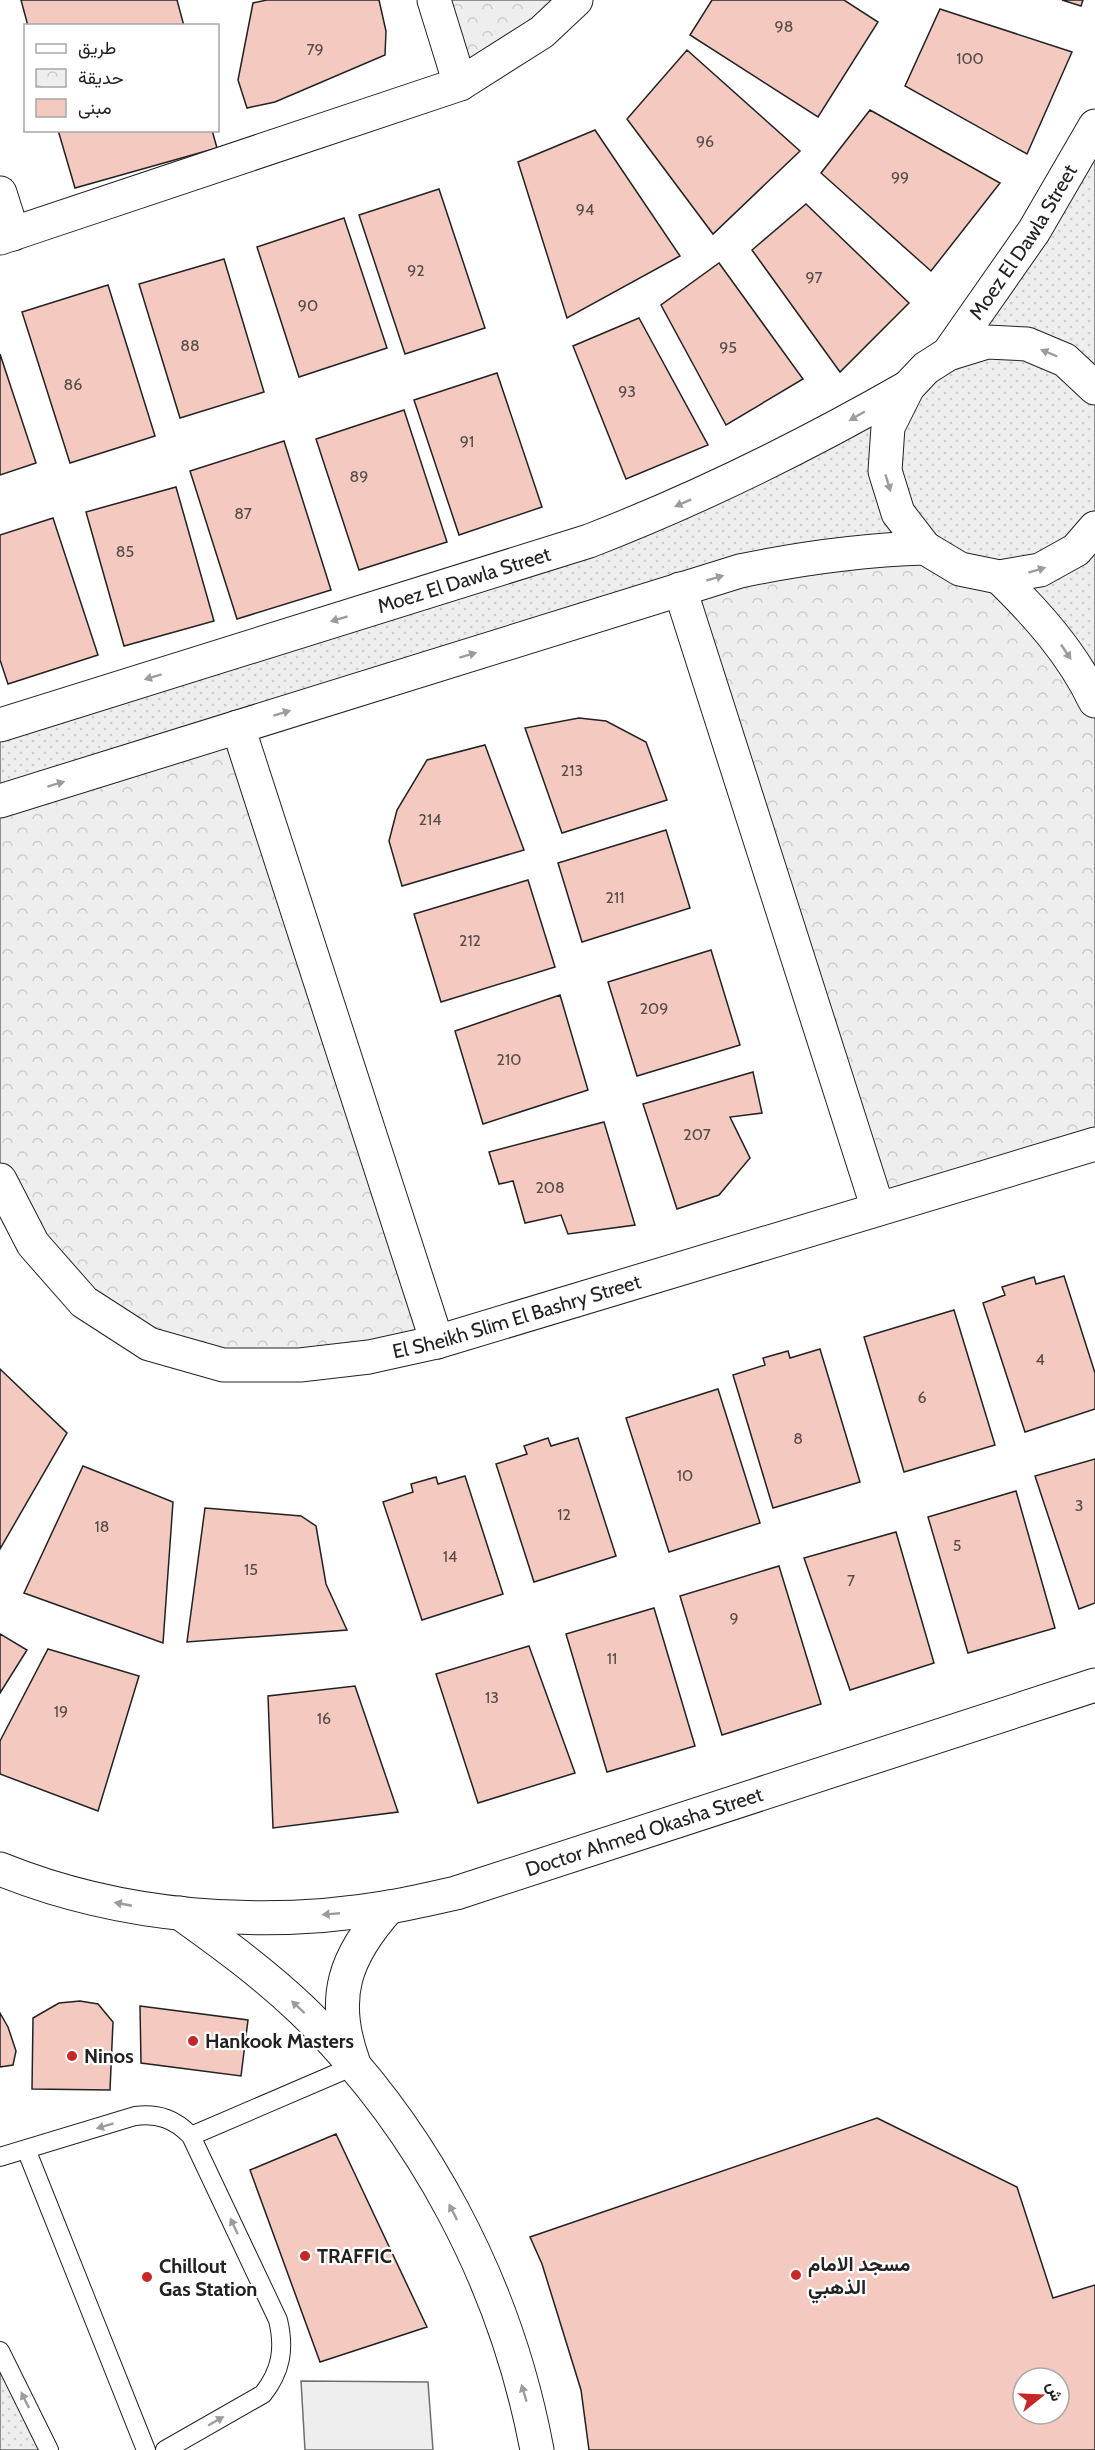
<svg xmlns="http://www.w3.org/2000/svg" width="1095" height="2450" font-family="Cabin,Vazirmatn,sans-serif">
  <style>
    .grass { fill: url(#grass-dots); stroke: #6f6f6f; stroke-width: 1.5 }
    .park { fill: url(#park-crowns); stroke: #6f6f6f; stroke-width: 1.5 }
    .garden { fill: #eee; stroke: #6f6f6f; stroke-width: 1.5 }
    .building { fill: #f3c9c0; stroke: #222; stroke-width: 1.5; fill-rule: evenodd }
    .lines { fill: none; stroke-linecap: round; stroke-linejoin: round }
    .lane-casing { stroke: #222; stroke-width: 20 }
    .street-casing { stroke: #222; stroke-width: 35 }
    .secondary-casing { stroke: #222; stroke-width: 35 }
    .lane { stroke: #fff; stroke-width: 18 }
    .street { stroke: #fff; stroke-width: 33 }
    .secondary { stroke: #fff; stroke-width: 33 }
    .oneway { fill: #9c9c9c }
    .poi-dot { fill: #c62828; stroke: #fff; stroke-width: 2 }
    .labels { text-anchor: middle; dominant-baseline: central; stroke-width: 4.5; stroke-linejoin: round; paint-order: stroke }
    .number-label { font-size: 16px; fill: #564c4a }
    .street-label { font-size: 20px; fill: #222; stroke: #fff }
    .poi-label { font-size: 20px; font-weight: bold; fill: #222; stroke: #fff; text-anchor: start }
  </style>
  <defs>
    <pattern id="grass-dots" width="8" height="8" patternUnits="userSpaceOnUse" patternTransform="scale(1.5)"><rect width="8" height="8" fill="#eee"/><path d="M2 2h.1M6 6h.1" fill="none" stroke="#ccc" stroke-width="1.8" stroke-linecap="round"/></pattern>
    <pattern id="park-crowns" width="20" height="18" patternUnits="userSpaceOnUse" patternTransform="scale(1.5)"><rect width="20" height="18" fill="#eee"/><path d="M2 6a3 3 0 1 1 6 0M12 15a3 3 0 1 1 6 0" fill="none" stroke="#ccc"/></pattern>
  </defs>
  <rect width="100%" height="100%" fill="#fff"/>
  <path class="grass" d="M 1095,126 L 1095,701 L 863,550 L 0,801 L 0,725 L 589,541 L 908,387 Z
    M 0,2351 L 49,2450 L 0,2450 Z"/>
  <path class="park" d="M 434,0 L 576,0 L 460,84 Z
    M 863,550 L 999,577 L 1095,701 L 1095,1144 L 878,1209 L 680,589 Z
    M 238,727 L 437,1342 L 223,1365 L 84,1302 L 0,1180 L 0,801 Z"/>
  <path class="garden" d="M 301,2381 L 428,2382 L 433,2450 L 305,2450 Z"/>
  <path class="building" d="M 21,0 L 177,0 L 184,26 L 28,26 Z
    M 267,0 L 379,0 L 386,31 L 385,55 L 275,102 L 247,108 L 238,80 L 253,3 Z
    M 712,0 L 844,0 L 878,22 L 818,117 L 690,35 Z
    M 1062,0 L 1083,0 L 1081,6 Z
    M 940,9 L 1072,52 L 1027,154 L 905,86 Z
    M 687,50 L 800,151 L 713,234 L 627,119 Z
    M 870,110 L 1000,183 L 931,271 L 821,173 Z
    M 58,130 L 212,130 L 217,148 L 75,188 Z
    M 595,130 L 680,256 L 567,318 L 518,162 Z
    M 439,189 L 485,328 L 405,354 L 359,215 Z
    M 806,204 L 909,303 L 840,372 L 752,250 Z
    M 344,218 L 387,348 L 299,377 L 257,247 Z
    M 224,259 L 264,392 L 180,418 L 139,284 Z
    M 719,263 L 803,379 L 726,425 L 661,305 Z
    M 108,285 L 155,436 L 70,463 L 22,312 Z
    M 639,318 L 708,445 L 626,479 L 573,346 Z
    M 0,354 L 36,463 L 0,475 Z
    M 497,373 L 542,507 L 459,535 L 414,400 Z
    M 404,410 L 447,542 L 359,570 L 316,439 Z
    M 284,441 L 331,590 L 237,619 L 190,471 Z
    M 176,487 L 214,621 L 124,646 L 86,512 Z
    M 53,518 L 98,655 L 8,684 L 0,660 L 0,535 Z
    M 579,718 L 606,721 L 646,742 L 667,800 L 562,833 L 525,728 Z
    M 485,745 L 524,850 L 402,886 L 389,841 L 397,810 L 427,760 Z
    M 666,830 L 690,908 L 582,942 L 558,863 Z
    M 528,880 L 555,967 L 441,1002 L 414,914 Z
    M 711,950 L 740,1045 L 637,1076 L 608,982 Z
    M 560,995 L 588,1090 L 483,1124 L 455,1031 Z
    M 753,1072 L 762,1113 L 730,1117 L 750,1158 L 719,1195 L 677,1209 L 643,1104 Z
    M 604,1122 L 635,1225 L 568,1234 L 561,1215 L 525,1223 L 513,1181 L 499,1184 L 489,1152 Z
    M 1064,1276 L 1095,1373 L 1095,1409 L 1025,1432 L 983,1303 L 1005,1295 L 1002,1287 L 1034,1277 L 1036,1284 Z
    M 954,1310 L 995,1445 L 904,1472 L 864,1337 Z
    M 820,1349 L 860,1482 L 773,1508 L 733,1375 L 765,1365 L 763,1358 L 788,1351 L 790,1358 Z
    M 0,1369 L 67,1433 L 0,1549 Z
    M 718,1389 L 760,1523 L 669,1552 L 626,1418 Z
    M 548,1438 L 551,1446 L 578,1438 L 616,1556 L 534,1582 L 496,1464 L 527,1454 L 524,1446 Z
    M 1095,1459 L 1095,1603 L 1079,1609 L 1035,1476 Z
    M 83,1466 L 173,1502 L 163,1643 L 24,1593 Z
    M 465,1476 L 503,1594 L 422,1620 L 383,1502 L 413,1492 L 411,1484 L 436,1477 L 438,1484 Z
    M 1016,1491 L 1055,1628 L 968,1653 L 928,1517 Z
    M 205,1508 L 301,1516 L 316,1526 L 326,1584 L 347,1630 L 187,1642 Z
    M 896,1532 L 934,1663 L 850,1690 L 804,1558 Z
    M 779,1566 L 821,1704 L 722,1735 L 680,1596 Z
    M 654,1608 L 695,1746 L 607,1772 L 566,1634 Z
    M 0,1634 L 27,1650 L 0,1693 Z
    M 529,1646 L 575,1773 L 478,1803 L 436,1674 Z
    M 48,1649 L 139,1676 L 98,1811 L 0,1774 L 0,1741 Z
    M 355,1686 L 398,1812 L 273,1828 L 268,1696 Z
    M 80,2001 L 98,2004 L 113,2022 L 110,2090 L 32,2089 L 33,2018 L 59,2003 Z
    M 140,2006 L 248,2020 L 241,2076 L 141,2063 Z
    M 0,2013 L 8,2027 L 16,2051 L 13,2065 L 0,2067 Z
    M 877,2118 L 1017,2187 L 1053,2298 L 1095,2285 L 1095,2450 L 589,2450 L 581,2390 L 542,2264 L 530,2237 ZM 1023,2378 L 1059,2378 L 1059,2414 L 1023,2414 Z
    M 336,2134 L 427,2327 L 320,2362 L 250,2170 Z"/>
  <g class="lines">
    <g class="lane-casing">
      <path id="lane" d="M 191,2136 L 354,2066
        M 26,2149 L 146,2450
        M 0,2157 L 135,2116 C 158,2113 175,2119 191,2136 L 278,2320 C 285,2349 281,2371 263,2394 L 165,2450
        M 0,2351 L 49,2450"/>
    </g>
    <g class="street-casing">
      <g id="street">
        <path d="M 434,0 L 460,84"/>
        <path d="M 0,193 L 13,234"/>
        <path d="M 0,238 L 460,84 L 542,32 L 576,0"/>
        <path id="s1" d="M 948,354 L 1034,231 L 1095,126"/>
        <path d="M 1095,388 L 1065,360 L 1027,344 L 987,342 L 948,354 L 926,368 L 908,387 L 888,427 L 885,471 L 898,513 L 925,548 L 960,569 L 999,577 L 1040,570 L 1076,550 L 1095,528"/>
        <path d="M 999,577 C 1037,614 1072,653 1095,701"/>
        <path d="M 680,589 L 878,1209"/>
        <path id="s2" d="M 0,725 L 589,541 C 700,498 805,446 908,387"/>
        <path d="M 238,727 L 437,1342"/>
        <path d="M 0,801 L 740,571 C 802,558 862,550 925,548"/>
        <path id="s3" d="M 0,1180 L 33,1244 L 84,1302 L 149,1344 L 223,1365 L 300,1365 L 369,1357 L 437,1342 L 1095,1144"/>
      </g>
    </g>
    <g class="secondary-casing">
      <g id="secondary">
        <path id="s4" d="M 0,1869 C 121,1918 261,1929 390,1907 C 412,1903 434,1898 456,1893 L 1095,1685"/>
        <path d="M 180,1913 C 222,1943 263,1973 301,2009 C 423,2126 506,2284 537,2450"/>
        <path d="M 353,2061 C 330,1997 345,1956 389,1907"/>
      </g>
    </g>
    <use href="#lane" class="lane"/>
    <use href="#street" class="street"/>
    <use href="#secondary" class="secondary"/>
  </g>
  <defs><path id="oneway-solid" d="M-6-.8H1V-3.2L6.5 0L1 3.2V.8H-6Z" transform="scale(1.5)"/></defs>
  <g class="oneway">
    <use href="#oneway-solid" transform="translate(1049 353) rotate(-157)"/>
    <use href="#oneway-solid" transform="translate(857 416) rotate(150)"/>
    <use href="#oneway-solid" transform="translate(888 483) rotate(73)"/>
    <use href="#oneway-solid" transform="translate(683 503) rotate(156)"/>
    <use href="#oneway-solid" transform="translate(1037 570) rotate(-17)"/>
    <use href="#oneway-solid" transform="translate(715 578) rotate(-16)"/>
    <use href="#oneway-solid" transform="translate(339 619) rotate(163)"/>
    <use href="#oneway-solid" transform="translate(1066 652) rotate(56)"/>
    <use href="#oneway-solid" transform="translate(468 655) rotate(-17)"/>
    <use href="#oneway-solid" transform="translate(153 677) rotate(163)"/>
    <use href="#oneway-solid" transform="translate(282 713) rotate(-17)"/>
    <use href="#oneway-solid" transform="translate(56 784) rotate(-17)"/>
    <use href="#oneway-solid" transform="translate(123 1904) rotate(-169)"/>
    <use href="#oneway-solid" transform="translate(331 1914) rotate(175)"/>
    <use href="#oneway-solid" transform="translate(298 2007) rotate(-137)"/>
    <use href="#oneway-solid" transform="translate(105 2126) rotate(163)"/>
    <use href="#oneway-solid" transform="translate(453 2212) rotate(-117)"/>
    <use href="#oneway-solid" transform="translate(234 2226) rotate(-115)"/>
    <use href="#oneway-solid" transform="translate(524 2393) rotate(-107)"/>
    <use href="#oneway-solid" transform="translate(25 2400) rotate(-116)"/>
    <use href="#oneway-solid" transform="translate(216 2421) rotate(-30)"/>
  </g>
  <g class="poi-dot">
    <circle cx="193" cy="2041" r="6"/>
    <circle cx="72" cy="2056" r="6"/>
    <circle cx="305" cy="2256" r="6"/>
    <circle cx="796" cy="2275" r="6"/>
    <circle cx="147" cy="2277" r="6"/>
  </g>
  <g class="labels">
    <g class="number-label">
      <text x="784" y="26">98</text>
      <text x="315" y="49">79</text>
      <text x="970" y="58">100</text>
      <text x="705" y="141">96</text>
      <text x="900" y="177">99</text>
      <text x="585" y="209">94</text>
      <text x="416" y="270">92</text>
      <text x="814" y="277">97</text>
      <text x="308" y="305">90</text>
      <text x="190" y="345">88</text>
      <text x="728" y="347">95</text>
      <text x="73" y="384">86</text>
      <text x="627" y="391">93</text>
      <text x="467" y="441">91</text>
      <text x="359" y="476">89</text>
      <text x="243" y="513">87</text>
      <text x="125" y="551">85</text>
      <text x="572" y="770">213</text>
      <text x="430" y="819">214</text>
      <text x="615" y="897">211</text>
      <text x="470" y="940">212</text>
      <text x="654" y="1008">209</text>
      <text x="509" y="1059">210</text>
      <text x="697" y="1134">207</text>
      <text x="550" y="1187">208</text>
      <text x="1040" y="1359">4</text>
      <text x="922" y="1397">6</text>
      <text x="798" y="1438">8</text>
      <text x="685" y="1475">10</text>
      <text x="1079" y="1505">3</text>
      <text x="564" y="1514">12</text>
      <text x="102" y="1526">18</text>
      <text x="957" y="1545">5</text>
      <text x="450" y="1556">14</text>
      <text x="251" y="1569">15</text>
      <text x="851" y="1580">7</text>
      <text x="734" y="1618">9</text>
      <text x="612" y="1658">11</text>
      <text x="492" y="1697">13</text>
      <text x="61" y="1711">19</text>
      <text x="324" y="1718">16</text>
    </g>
    <g class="street-label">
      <text stroke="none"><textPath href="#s1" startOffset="135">Moez El Dawla Street</textPath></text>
      <text stroke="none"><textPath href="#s2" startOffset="486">Moez El Dawla Street</textPath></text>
      <text stroke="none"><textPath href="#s3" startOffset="603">El Sheikh Slim El Bashry Street</textPath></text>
      <text stroke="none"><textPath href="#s4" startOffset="662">Doctor Ahmed Okasha Street</textPath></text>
    </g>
    <g class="poi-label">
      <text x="205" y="2041">Hankook Masters</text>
      <text x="84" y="2056">Ninos</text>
      <text x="317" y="2256">TRAFFIC</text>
      <text x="808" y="2264">مسجد الامام<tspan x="808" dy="23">الذهبي</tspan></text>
      <text x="159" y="2266">Chillout<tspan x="159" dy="23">Gas Station</tspan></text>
    </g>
  </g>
  <rect x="24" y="24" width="195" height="108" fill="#ffffff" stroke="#a7a7a7" stroke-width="1.5"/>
  <rect x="36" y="44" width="30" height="9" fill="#ffffff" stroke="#a7a7a7" stroke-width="1.5"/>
  <text x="78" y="54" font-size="18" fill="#222222">طريق</text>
  <rect x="36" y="69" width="30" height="18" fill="url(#park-crowns)" stroke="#a7a7a7" stroke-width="1.5"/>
  <text x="78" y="84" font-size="18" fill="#222222">حديقة</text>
  <rect x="36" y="99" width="30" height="18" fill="#f3c9c0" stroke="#a7a7a7" stroke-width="1.5"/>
  <text x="78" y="114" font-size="18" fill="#222222">مبنى</text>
  <g transform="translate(1041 2396) rotate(72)"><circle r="28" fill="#ffffff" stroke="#a7a7a7" stroke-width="1.5"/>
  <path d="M0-4.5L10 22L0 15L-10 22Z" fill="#c62828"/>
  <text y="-9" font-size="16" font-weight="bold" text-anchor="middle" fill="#222222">ش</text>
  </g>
</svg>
